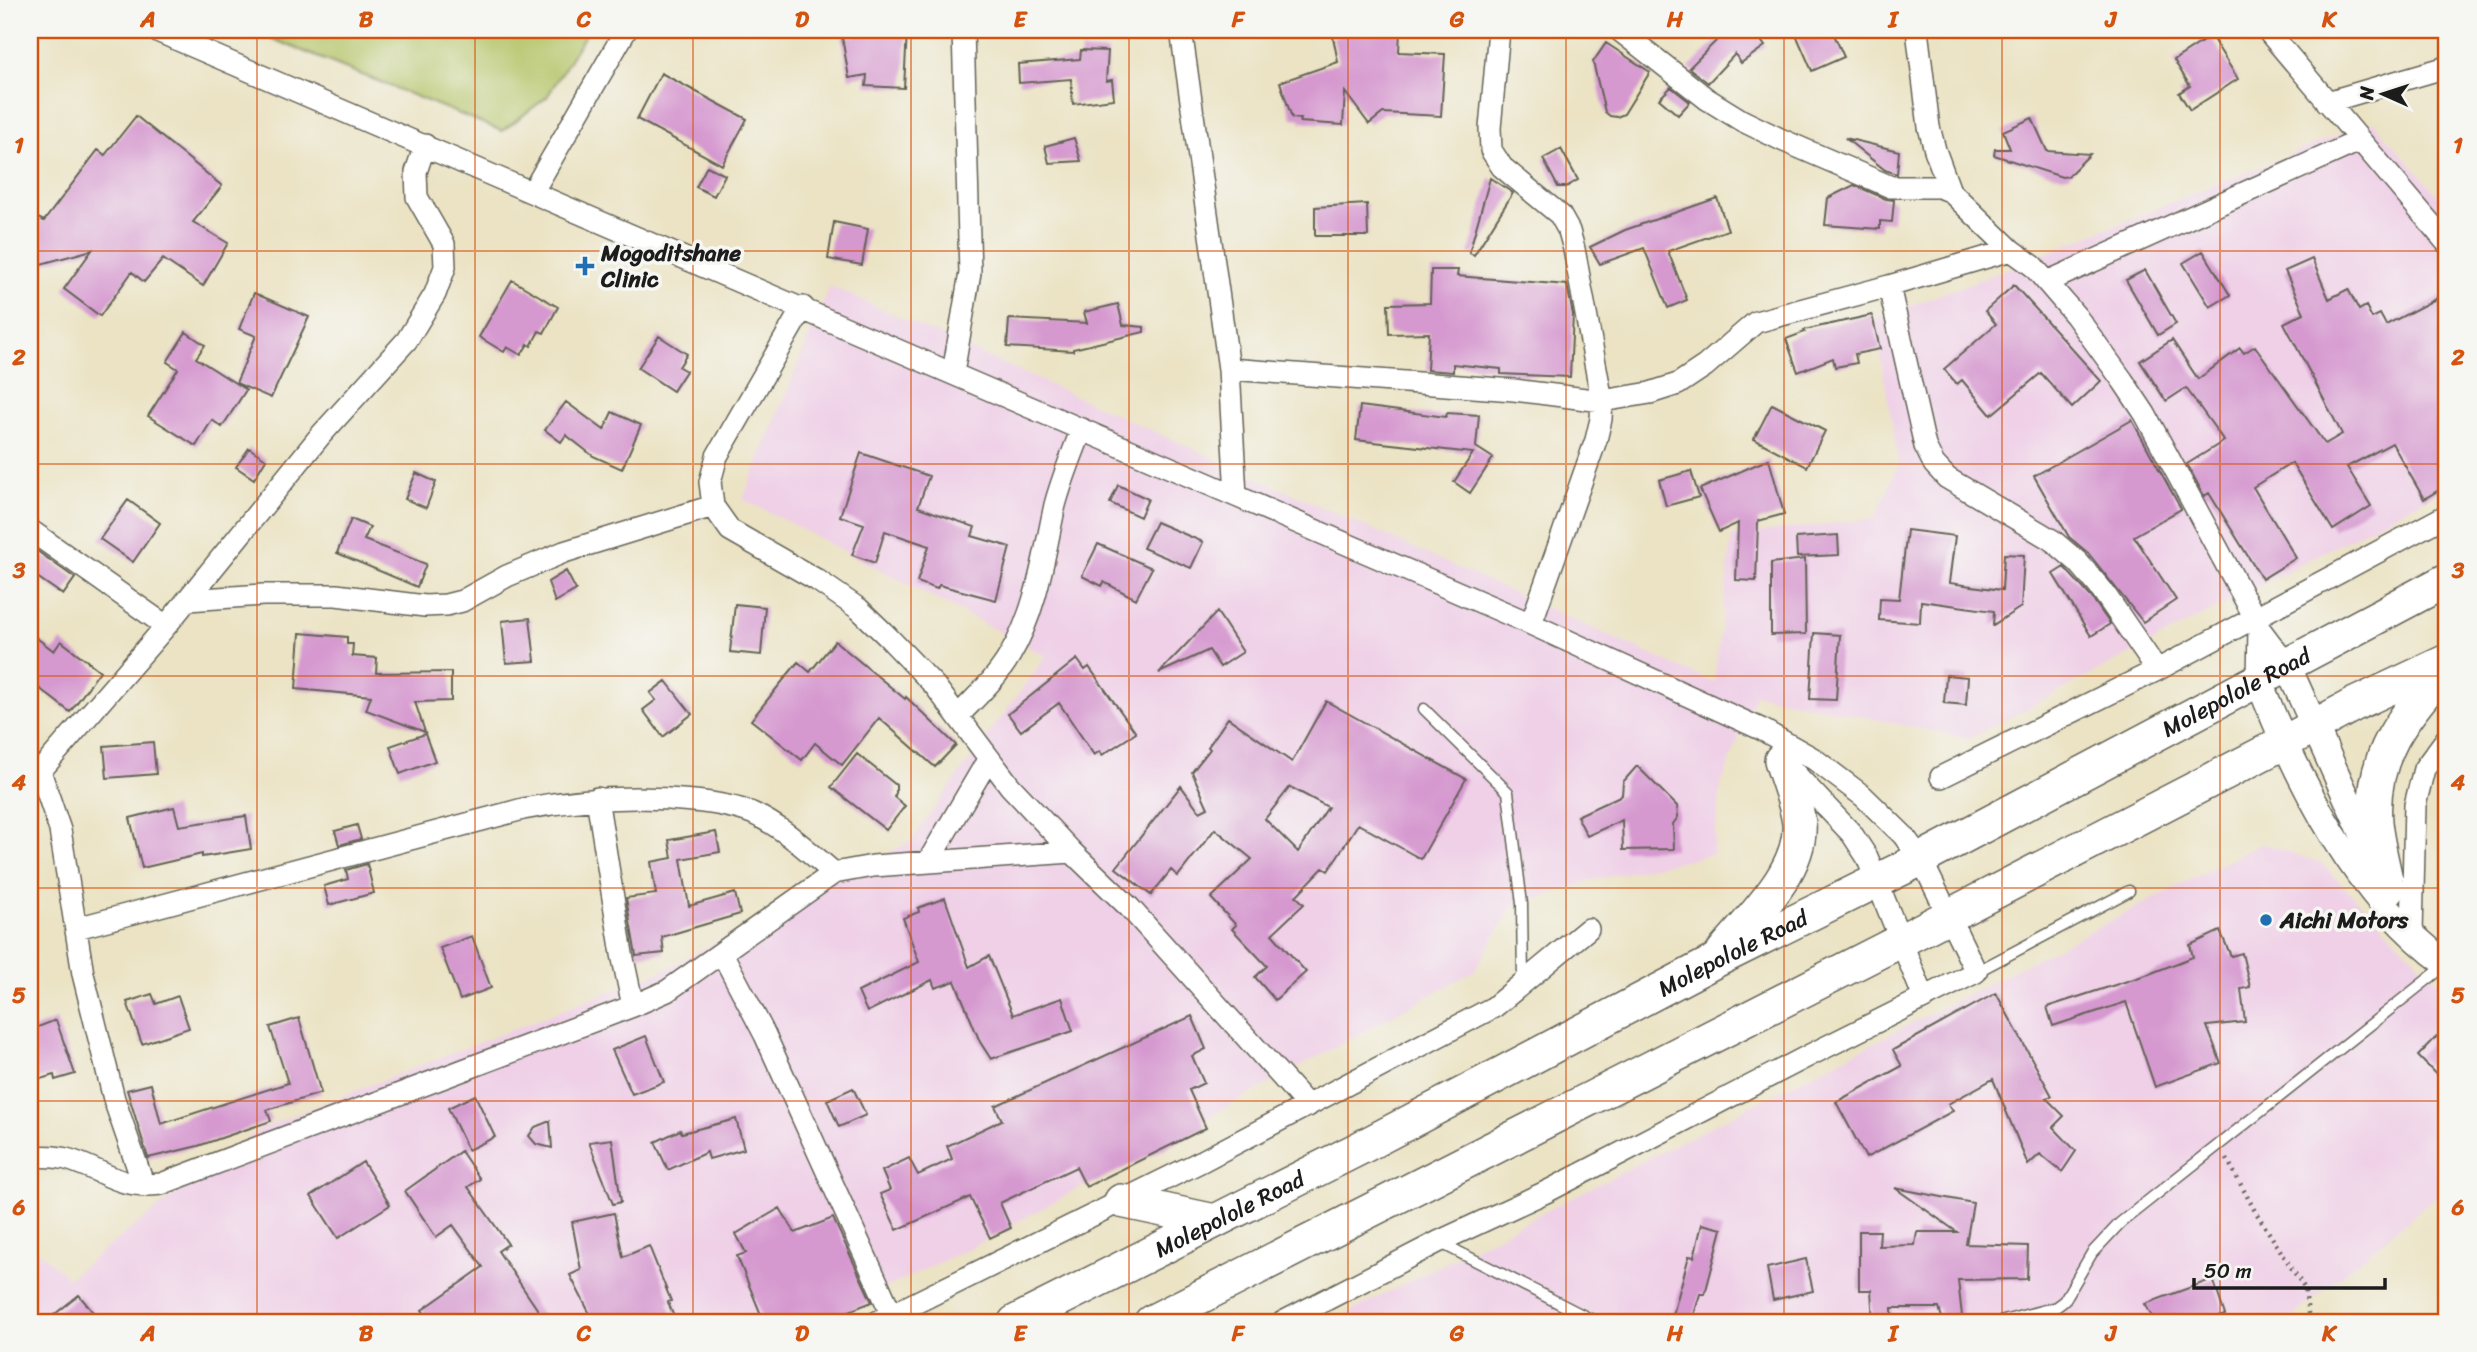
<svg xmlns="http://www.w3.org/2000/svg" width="2477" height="1352" font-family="Sriracha,sans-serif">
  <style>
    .built { fill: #efd0e7 }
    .green { fill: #b3c264; stroke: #686f40; stroke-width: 2 }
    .building { fill: #d598cf; fill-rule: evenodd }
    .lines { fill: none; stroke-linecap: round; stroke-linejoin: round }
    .service-casing { stroke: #646257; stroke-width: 13 }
    .minor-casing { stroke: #646257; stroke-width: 24 }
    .tertiary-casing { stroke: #646257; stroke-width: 29 }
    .primary-casing { stroke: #646257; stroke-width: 36 }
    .path { stroke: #646257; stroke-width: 4.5; stroke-dasharray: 2 5; stroke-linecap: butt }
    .service { stroke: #fff; stroke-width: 10 }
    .minor { stroke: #fff; stroke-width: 21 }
    .tertiary { stroke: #fff; stroke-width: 26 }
    .primary { stroke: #fff; stroke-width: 33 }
    .grid { fill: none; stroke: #d4530e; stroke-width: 2; stroke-opacity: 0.55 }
    .poi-dot { fill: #1f6fb2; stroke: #f6f6f2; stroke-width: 2.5 }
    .labels { text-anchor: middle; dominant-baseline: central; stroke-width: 7; stroke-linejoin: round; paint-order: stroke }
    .poi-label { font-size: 23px; font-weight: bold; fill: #1c1c1c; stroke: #f6f6f2; text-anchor: start }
    .street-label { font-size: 23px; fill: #1c1c1c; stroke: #f6f6f2 }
    .neatline { fill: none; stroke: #d4530e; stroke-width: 2.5 }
    .grid-label { font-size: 23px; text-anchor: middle; font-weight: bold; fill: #d4530e }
  </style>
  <rect width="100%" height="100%" fill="#f6f6f2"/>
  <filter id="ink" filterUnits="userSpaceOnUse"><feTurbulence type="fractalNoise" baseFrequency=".0143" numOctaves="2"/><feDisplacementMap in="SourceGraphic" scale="14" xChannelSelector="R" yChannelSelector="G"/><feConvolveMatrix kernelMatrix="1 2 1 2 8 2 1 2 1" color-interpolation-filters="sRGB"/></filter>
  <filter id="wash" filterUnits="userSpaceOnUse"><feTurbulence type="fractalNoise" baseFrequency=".00686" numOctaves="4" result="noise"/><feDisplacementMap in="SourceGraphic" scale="28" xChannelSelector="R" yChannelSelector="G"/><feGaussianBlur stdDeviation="1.57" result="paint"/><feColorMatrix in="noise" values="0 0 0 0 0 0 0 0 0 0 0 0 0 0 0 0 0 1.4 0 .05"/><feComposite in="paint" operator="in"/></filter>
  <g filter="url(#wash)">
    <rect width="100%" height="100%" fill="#ebe3c4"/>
    <path class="built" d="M 2373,121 L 2447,206 L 2447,487 L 1969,739 L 1755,694 L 1721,786 L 1713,854 L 1596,879 L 1513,906 L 1474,971 L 970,1248 L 813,1322 L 30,1322 L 30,1243 L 68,1278 L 261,1128 L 659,972 L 910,842 L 1046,656 L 743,499 L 830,286 L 1714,683 L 1732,536 L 1875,518 L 1899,464 L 1874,319 L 1982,279 Z
      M 2262,843 L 2321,863 L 2447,991 L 2447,1187 L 2286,1322 L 1330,1322 Z"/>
    <path class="green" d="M 250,30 L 588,30 L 547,97 L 502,131 Z"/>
    <g id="blocks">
      <path class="building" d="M 867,30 L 907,30 L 904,88 L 866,86 L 867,75 L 849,78 L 842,37 L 867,34 Z
        M 1730,30 L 1753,30 L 1765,46 L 1741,63 L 1735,54 L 1708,83 L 1689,68 L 1714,43 Z
        M 1794,30 L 1832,30 L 1844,57 L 1812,71 Z
        M 1362,31 L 1400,31 L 1399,52 L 1445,54 L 1441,116 L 1383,113 L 1369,124 L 1345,92 L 1343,125 L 1300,122 L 1301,119 L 1292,118 L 1280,82 L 1338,62 L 1333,37 Z
        M 2211,36 L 2238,79 L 2190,110 L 2179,93 L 2190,86 L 2174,60 Z
        M 1606,43 L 1650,72 L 1624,114 L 1617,117 L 1610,116 L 1605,112 L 1593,62 Z
        M 1081,50 L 1108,51 L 1106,81 L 1112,80 L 1114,99 L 1073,104 L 1071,79 L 1019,83 L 1018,64 L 1080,59 Z
        M 661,73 L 747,119 L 722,165 L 637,119 Z
        M 1671,87 L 1690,102 L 1678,115 L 1659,99 Z
        M 136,116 L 222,186 L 193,222 L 228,243 L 203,286 L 163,259 L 144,282 L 132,272 L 100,316 L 64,289 L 92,250 L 30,267 L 30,214 L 44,221 L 98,150 L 105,155 Z
        M 2032,118 L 2047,151 L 2090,154 L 2068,176 L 2062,177 L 1994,155 L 1995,149 L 2010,149 L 2003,131 Z
        M 1074,138 L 1081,161 L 1049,163 L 1045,146 Z
        M 1845,138 L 1899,151 L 1897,174 L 1885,170 Z
        M 1561,149 L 1578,180 L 1566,187 L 1558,187 L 1543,159 Z
        M 707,166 L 725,175 L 714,196 L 696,187 Z
        M 1490,178 L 1513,193 L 1474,255 L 1469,253 Z
        M 1854,185 L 1886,199 L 1894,200 L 1892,222 L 1880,221 L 1880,229 L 1825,225 L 1828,198 Z
        M 1717,198 L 1728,230 L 1668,251 L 1687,300 L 1668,308 L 1644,248 L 1600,264 L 1590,247 L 1625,230 Z
        M 1367,204 L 1368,236 L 1315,236 L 1315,207 Z
        M 834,222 L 868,229 L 862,265 L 828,259 Z
        M 2203,251 L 2230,295 L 2210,307 L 2183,263 Z
        M 2312,259 L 2329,299 L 2348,289 L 2359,310 L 2366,306 L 2372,318 L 2380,314 L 2386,325 L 2447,293 L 2447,485 L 2424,499 L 2392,443 L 2347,467 L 2371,506 L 2333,530 L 2292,463 L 2253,487 L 2296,558 L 2262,579 L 2209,493 L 2204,496 L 2187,464 L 2224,441 L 2186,388 L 2166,401 L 2140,361 L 2172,340 L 2198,379 L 2240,348 L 2244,353 L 2255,346 L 2325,444 L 2342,434 L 2284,323 L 2304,313 L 2285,271 Z
        M 1431,270 L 1458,270 L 1457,276 L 1567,285 L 1573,315 L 1570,377 L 1501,374 L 1501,369 L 1453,364 L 1453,372 L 1427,370 L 1429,333 L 1389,334 L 1388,304 L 1430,303 Z
        M 2145,270 L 2176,324 L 2158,335 L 2126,280 Z
        M 512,280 L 558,307 L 544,333 L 539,331 L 531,346 L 528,344 L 521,355 L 507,347 L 504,352 L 479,337 Z
        M 2014,285 L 2101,381 L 2072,408 L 2041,373 L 1991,415 L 1962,380 L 1957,384 L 1944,369 L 1996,324 L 1985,311 Z
        M 254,293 L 309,317 L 271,398 L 236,383 L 256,336 L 239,329 Z
        M 1118,304 L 1123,325 L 1144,327 L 1144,332 L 1073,349 L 1073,351 L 1007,347 L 1009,319 L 1087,323 L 1084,312 Z
        M 1872,315 L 1880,349 L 1855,354 L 1857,363 L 1835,367 L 1833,358 L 1798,372 L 1786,339 L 1805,332 L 1804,330 Z
        M 186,332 L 205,345 L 196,358 L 246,390 L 222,427 L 212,420 L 196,446 L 148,416 L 178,369 L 167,362 Z
        M 659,336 L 687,354 L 679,367 L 686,371 L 673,391 L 638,368 Z
        M 566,402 L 604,430 L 612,412 L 641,425 L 622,469 L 593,456 L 566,435 L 561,442 L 545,430 Z
        M 1772,404 L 1825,431 L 1807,467 L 1754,439 Z
        M 1360,406 L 1446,417 L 1447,413 L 1479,415 L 1476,447 L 1493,458 L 1470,493 L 1454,482 L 1473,453 L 1356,440 Z
        M 2132,420 L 2181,509 L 2134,536 L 2176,600 L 2143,622 L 2088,553 L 2069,537 L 2034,476 Z
        M 249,448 L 266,459 L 254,479 L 236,467 Z
        M 861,453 L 929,476 L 918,507 L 975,527 L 972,536 L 1010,547 L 996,600 L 939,585 L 937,589 L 917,582 L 929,546 L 885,531 L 875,563 L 852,555 L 864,524 L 840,516 Z
        M 1769,459 L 1784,514 L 1758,521 L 1756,581 L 1736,580 L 1738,523 L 1719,532 L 1700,489 Z
        M 1691,471 L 1699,497 L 1666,506 L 1659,480 Z
        M 416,473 L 436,482 L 426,508 L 405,499 Z
        M 1118,485 L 1148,499 L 1140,517 L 1110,503 Z
        M 128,500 L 160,523 L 133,562 L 100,539 Z
        M 351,519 L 370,527 L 364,540 L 426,564 L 417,587 L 337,553 Z
        M 1156,522 L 1203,542 L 1191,568 L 1143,548 Z
        M 1907,530 L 1955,536 L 1949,583 L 2002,590 L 2004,554 L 2024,555 L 2021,607 L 1993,625 L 1994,611 L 1921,601 L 1920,623 L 1879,620 L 1880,598 L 1899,599 Z
        M 1838,535 L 1839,555 L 1797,557 L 1796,538 Z
        M 1098,544 L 1152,568 L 1136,599 L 1104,582 L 1102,586 L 1082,576 Z
        M 30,546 L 75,578 L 63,595 L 30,572 Z
        M 1805,559 L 1806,634 L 1771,635 L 1771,563 Z
        M 2064,567 L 2092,598 L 2110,624 L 2091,636 L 2053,574 Z
        M 566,571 L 576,590 L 555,602 L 548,582 Z
        M 735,604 L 765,607 L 761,655 L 730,652 Z
        M 1217,612 L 1243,652 L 1220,667 L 1209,650 L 1159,673 Z
        M 530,618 L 535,661 L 506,663 L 502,621 Z
        M 30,633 L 54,651 L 61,641 L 100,671 L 70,712 L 30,681 Z
        M 300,633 L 347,637 L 347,644 L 353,644 L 352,656 L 377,658 L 376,673 L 451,672 L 451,701 L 415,702 L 425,732 L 366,710 L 371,696 L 296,689 Z
        M 1814,633 L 1840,635 L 1836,700 L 1810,699 Z
        M 835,641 L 905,699 L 906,697 L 956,745 L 935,767 L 879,718 L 842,765 L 815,743 L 802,760 L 751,720 L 798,662 L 810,672 Z
        M 1077,659 L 1085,670 L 1089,667 L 1136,733 L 1102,755 L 1100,751 L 1094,755 L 1059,703 L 1021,731 L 1008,714 Z
        M 1946,675 L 1968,677 L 1966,705 L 1944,703 Z
        M 666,681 L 692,714 L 663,737 L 643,710 L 656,700 L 650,693 Z
        M 1326,701 L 1466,779 L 1421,859 L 1358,824 L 1328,871 L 1323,868 L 1296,896 L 1304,904 L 1272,934 L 1306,972 L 1275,1000 L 1255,977 L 1267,966 L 1232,929 L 1236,925 L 1211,898 L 1252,859 L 1215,829 L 1178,876 L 1171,870 L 1151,895 L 1116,868 L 1181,786 L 1200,812 L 1208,808 L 1192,772 L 1210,749 L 1208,747 L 1228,718 L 1292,762 ZM 1290,787 L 1328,807 L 1298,852 L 1265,819 Z
        M 425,734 L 435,761 L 400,774 L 390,746 Z
        M 153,742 L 156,774 L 107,778 L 104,746 Z
        M 857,754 L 896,785 L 896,793 L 894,797 L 905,806 L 886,830 L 831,787 Z
        M 1637,766 L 1677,806 L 1678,817 L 1673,824 L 1674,849 L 1623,850 L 1622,820 L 1587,836 L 1577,816 L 1622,795 L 1623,782 Z
        M 174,807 L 179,826 L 246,816 L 251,849 L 202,857 L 202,854 L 142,868 L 130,818 Z
        M 357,825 L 361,839 L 339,845 L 335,831 Z
        M 716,832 L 720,852 L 681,859 L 689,906 L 735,893 L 740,914 L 662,937 L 664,953 L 636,956 L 626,898 L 656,894 L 651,862 L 672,858 L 669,840 Z
        M 367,864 L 374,893 L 329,905 L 324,886 L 348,879 L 346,870 Z
        M 945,898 L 969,967 L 989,956 L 1013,1015 L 1062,998 L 1073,1031 L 991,1059 L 980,1042 L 955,981 L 935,988 L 932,980 L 867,1012 L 858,992 L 919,962 L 903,918 L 919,912 L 918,908 Z
        M 2220,931 L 2231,956 L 2242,953 L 2250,987 L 2241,989 L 2245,1022 L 2207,1026 L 2221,1063 L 2155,1087 L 2126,1002 L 2053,1026 L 2047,1007 L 2149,974 L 2193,957 L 2190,945 Z
        M 472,936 L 491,988 L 460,1000 L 440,948 Z
        M 1996,993 L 2052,1096 L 2046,1098 L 2064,1116 L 2053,1127 L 2076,1151 L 2062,1172 L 2040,1154 L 2028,1165 L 1993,1079 L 1948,1104 L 1953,1111 L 1866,1158 L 1836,1102 L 1902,1066 L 1893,1050 Z
        M 152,994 L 156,1004 L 178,996 L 189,1028 L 142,1044 L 127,1002 Z
        M 1192,1016 L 1206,1049 L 1192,1056 L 1204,1083 L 1189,1090 L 1206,1128 L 1086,1187 L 1076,1167 L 1000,1203 L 1011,1228 L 990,1238 L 970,1197 L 897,1230 L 880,1194 L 890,1190 L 882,1171 L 909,1158 L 918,1175 L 952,1159 L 947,1146 L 1002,1120 L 995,1106 Z
        M 299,1018 L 321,1093 L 267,1110 L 271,1121 L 198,1146 L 148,1158 L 127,1090 L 151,1084 L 161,1124 L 288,1083 L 270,1027 Z
        M 56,1020 L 75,1074 L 55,1080 L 54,1075 L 30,1082 L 30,1030 Z
        M 2447,1026 L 2447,1086 L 2418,1056 Z
        M 646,1036 L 664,1082 L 632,1094 L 612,1050 Z
        M 853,1088 L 866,1115 L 839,1127 L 827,1100 Z
        M 475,1095 L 495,1137 L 468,1150 L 448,1108 Z
        M 736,1119 L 744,1149 L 709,1159 L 707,1152 L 668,1170 L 655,1142 L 680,1130 L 682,1133 Z
        M 550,1121 L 552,1148 L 536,1144 L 529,1136 L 535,1127 Z
        M 612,1139 L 621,1202 L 613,1204 L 589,1142 Z
        M 461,1151 L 480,1179 L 468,1187 L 508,1244 L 498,1251 L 546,1322 L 430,1322 L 422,1310 L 483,1267 L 453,1225 L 436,1237 L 405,1191 Z
        M 363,1162 L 390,1205 L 338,1238 L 311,1196 Z
        M 1895,1188 L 1973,1203 L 1966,1244 L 2028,1246 L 2027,1279 L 1958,1280 L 1962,1316 L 1943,1321 L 1939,1308 L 1892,1308 L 1892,1322 L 1873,1322 L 1871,1290 L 1859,1290 L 1859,1231 L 1880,1231 L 1879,1246 L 1915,1245 L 1917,1232 L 1957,1232 Z
        M 780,1208 L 795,1233 L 833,1218 L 872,1302 L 822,1322 L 764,1322 L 737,1256 L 746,1253 L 736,1234 Z
        M 614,1213 L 623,1257 L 649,1246 L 671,1301 L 668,1302 L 676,1322 L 594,1322 L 570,1275 L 581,1270 L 572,1222 Z
        M 1702,1224 L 1722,1229 L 1705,1294 L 1700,1294 L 1692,1322 L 1671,1322 L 1689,1256 L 1694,1257 Z
        M 1806,1259 L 1813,1291 L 1773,1300 L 1767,1268 Z
        M 2213,1279 L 2225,1315 L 2204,1322 L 2155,1322 L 2145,1304 Z
        M 79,1295 L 101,1322 L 45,1322 Z"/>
    </g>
  </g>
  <g filter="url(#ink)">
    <use href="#blocks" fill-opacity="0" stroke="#646257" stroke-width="2"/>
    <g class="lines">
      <g class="service-casing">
        <path id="service" d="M 1424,709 L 1508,792 L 1522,904 L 1523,982
          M 1976,972 L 2129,891
          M 1439,1242 L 1596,1322
          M 2000,1322 L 2056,1307 L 2064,1301 L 2092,1253 L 2120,1223 L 2447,964"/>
      </g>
      <g class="minor-casing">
        <path id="minor" d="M 155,30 L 1236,496 L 1531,624 L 1763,730 L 1814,759 L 1863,796 L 1903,835 L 1921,859 L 1976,972 L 1810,1055 L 1548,1191 L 1438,1242 L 1283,1322
          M 1181,30 L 1229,369 L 1236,496
          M 1499,30 L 1490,128 L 1491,150 L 1502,167 L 1560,215 L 1569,231 L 1574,249 L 1602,401 L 1601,419 L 1596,440 L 1531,624
          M 1619,30 L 1707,99 L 1741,120 L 1782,140 L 1891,187 L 1939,187 L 1950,191 L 1935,150 L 1929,127 L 1917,30
          M 2267,30 L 2447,243
          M 2327,102 L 2447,67
          M 533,191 L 626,30
          M 1950,191 L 2011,250 L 2033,266 L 2076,316 L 2123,381 L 2145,414 L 2255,618 L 2259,628 L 2287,665
          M 2047,282 L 2359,141
          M 1889,286 L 1925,446 L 1934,464 L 1947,478 L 2052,540 L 2078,562 L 2102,590 L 2157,670
          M 803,307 L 717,456 L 710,482 L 713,506 L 730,530 L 817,580 L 859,609 L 887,636 L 935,686 L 1010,786 L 1072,852 L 1130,908 L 1308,1106
          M 1229,369 L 1514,390 L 1602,401 L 1650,393 L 1678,384 L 1705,366 L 1756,322 L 1889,286 L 2011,250
          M 953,373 L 970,273 L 963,30
          M 30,530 L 166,626
          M 187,600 L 263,595 L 336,595 L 425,606 L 446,605 L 462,601 L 507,576 L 564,552 L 713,506
          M 2258,679 L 2259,628
          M 958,716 C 976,697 997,678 1010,655 C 1037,610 1044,555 1055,505 C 1062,479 1072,454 1082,429
          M 1786,764 L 1852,834 L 1867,857 L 1924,998
          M 40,771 L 60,830 L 83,974 L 114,1099 L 144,1186
          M 1941,777 L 2157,670 L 2447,515
          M 30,783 L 166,626 L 320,436 L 407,340 L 435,294 L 445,267 L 444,244 L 417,197 L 416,172 L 425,145
          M 597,798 L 622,954 L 633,1006
          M 928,862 L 989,758
          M 77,928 L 523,809 C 580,798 636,795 694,801 C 713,803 734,806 752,813 C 783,827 808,851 834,873
          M 2412,934 L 2415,805 L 2424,769 L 2447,738
          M 722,953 L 765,1035 L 892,1315
          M 30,1157 C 44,1156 59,1156 73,1161 C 108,1173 121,1189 161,1184 L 633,1006 L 667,991 L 834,873 L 873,866 L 1072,852
          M 877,1322 L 1204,1160 L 1494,1007 L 1588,929"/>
      </g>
      <g class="tertiary-casing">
        <path id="tertiary" d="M 2287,665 L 2373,856
          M 2258,679 C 2299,783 2355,897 2447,964"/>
      </g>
      <g class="primary-casing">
        <g id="primary">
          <path d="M 2388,890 C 2384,868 2377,844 2375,822 C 2370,754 2405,715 2447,667"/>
          <path d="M 1723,952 C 1751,918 1803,870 1799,823 C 1796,800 1787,781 1781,760"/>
          <path d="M 1121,1201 L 1215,1221"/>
          <path id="s1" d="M 1015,1322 L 1360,1148 L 1717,960 L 1921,859 L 2447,580"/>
          <path d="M 1151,1322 L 1902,940 L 2283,743 L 2355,704 L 2447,661"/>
        </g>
      </g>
      <path class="path" d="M 2227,1159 L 2255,1211 L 2305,1289 L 2309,1322"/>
      <use href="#service" class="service"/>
      <use href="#minor" class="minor"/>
      <use href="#tertiary" class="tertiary"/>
      <use href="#primary" class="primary"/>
    </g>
  </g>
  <path class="grid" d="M 257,30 L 257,1322M 475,30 L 475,1322M 693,30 L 693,1322M 911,30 L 911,1322M 1129,30 L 1129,1322M 1348,30 L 1348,1322M 1566,30 L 1566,1322M 1784,30 L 1784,1322M 2002,30 L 2002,1322M 2220,30 L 2220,1322M 30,251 L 2447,251M 30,464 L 2447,464M 30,676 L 2447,676M 30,888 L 2447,888M 30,1101 L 2447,1101"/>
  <g class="poi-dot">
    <path d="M581.5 255.5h7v7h7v7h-7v7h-7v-7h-7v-7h7z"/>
    <circle cx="2266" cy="920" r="7"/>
  </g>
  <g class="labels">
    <g class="poi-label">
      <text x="601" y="253">Mogoditshane<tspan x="601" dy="26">Clinic</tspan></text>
      <text x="2280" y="920">Aichi Motors</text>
    </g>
    <g class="street-label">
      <text stroke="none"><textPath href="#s1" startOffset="1374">Molepolole Road</textPath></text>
      <text stroke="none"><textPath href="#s1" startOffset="807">Molepolole Road</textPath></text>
      <text stroke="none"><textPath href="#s1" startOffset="240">Molepolole Road</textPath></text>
    </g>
  </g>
  <rect width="2477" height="1352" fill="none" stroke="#f6f6f2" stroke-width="77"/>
  <g transform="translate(2383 94) rotate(273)" stroke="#f6f6f2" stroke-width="5" paint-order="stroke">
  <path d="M0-5L12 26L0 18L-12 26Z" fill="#1c1c1c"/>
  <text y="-10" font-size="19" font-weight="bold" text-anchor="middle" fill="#1c1c1c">N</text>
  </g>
  <path d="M2194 1278v10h191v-10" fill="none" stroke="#1c1c1c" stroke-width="3.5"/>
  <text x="2204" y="1278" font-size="21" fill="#1c1c1c" stroke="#f6f6f2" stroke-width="5" paint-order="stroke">50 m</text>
  <rect x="38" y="38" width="2400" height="1276" class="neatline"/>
  <g class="grid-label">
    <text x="148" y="27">A</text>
    <text x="366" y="27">B</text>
    <text x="584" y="27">C</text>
    <text x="802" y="27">D</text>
    <text x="1020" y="27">E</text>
    <text x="1238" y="27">F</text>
    <text x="1457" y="27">G</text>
    <text x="1675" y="27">H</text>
    <text x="1893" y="27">I</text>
    <text x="2111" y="27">J</text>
    <text x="2329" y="27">K</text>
    <text x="19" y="153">1</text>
    <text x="2458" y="153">1</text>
    <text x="19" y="365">2</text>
    <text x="2458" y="365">2</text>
    <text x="19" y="578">3</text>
    <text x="2458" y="578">3</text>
    <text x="19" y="790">4</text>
    <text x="2458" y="790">4</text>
    <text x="19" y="1003">5</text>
    <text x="2458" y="1003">5</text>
    <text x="19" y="1215">6</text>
    <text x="2458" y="1215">6</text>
    <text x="148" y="1341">A</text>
    <text x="366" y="1341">B</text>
    <text x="584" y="1341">C</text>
    <text x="802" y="1341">D</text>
    <text x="1020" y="1341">E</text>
    <text x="1238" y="1341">F</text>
    <text x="1457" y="1341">G</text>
    <text x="1675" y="1341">H</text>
    <text x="1893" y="1341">I</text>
    <text x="2111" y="1341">J</text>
    <text x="2329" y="1341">K</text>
  </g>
</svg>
